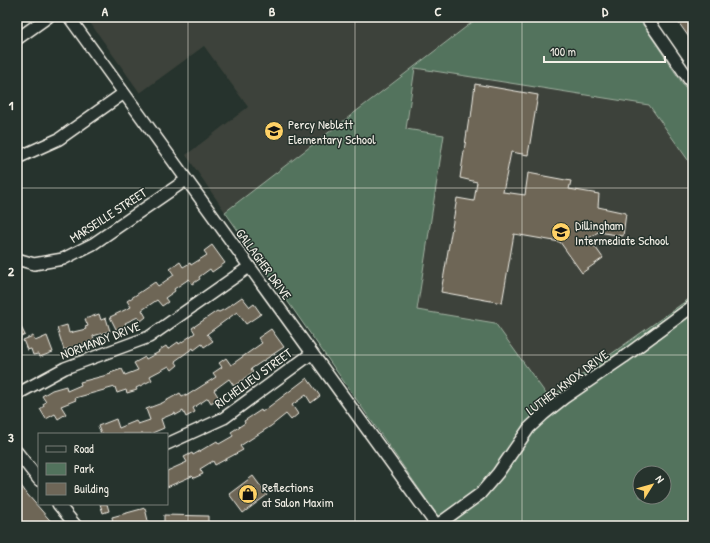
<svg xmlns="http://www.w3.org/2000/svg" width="710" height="543" font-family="'Patrick Hand',sans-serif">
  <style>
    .built { fill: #3c423a }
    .green { fill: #52735d; stroke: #a3b2a2; fill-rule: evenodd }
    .building { fill: #6e6657; stroke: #f4f1e8 }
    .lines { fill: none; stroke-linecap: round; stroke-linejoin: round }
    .minor-casing { stroke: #f4f1e8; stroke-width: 14 }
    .minor { stroke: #26332d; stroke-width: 11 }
    .grid { fill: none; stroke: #f4f1e8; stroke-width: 1; stroke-opacity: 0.55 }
    .labels { text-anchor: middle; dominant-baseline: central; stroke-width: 3; stroke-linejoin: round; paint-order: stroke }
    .poi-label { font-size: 13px; fill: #f4f1e8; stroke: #26332d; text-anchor: start }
    .street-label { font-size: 13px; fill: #f4f1e8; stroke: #26332d }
    .neatline { fill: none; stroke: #f4f1e8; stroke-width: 1.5 }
    .grid-label { font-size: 13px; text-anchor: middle; font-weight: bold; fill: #f4f1e8 }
  </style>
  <rect width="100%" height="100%" fill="#26332d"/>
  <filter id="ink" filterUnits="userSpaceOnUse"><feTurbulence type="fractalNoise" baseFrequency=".025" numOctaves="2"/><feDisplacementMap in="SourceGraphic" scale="8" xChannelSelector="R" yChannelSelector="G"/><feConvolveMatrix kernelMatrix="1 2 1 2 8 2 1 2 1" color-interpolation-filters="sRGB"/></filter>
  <g filter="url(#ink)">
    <path class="built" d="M 86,17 L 479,17 L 225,212 L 186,155 L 248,107 L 204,46 L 140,93 Z
      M 415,68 L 649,105 L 693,167 L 693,296 L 549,398 L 495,323 L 417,310 L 444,135 L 406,129 Z"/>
    <path class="green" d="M 479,17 L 638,17 L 693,99 L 693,167 L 649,105 L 415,68 L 406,129 L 444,135 L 417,310 L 495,323 L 549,398 L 693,296 L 693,526 L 445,526 L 225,212 ZM 640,473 L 664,473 L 664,497 L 640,497 Z"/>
    <path class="building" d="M 674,17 L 693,17 L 693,43 L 681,26 Z
      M 475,84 L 538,95 L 528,155 L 511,152 L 503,192 L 525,195 L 528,173 L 571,181 L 569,189 L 599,194 L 598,207 L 626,213 L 623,236 L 598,232 L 589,238 L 603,258 L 582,273 L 560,242 L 514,234 L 502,303 L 441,292 L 457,198 L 474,201 L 477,182 L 460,178 L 469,118 L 471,118 Z
      M 212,245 L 225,263 L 212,272 L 210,269 L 199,277 L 200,279 L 192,284 L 189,279 L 174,289 L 175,291 L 165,298 L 168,302 L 162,306 L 157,300 L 142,310 L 146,317 L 141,321 L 138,317 L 125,323 L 128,329 L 118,333 L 110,317 L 131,307 L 127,301 L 155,282 L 158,286 L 174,275 L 170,269 L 180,262 L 183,267 L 190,263 L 191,265 L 207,255 L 204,251 Z
      M 242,297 L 250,307 L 254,304 L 261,314 L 246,324 L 237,312 L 207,334 L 213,341 L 204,347 L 202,344 L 194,350 L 193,348 L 175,361 L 178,365 L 172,370 L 169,366 L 150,376 L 152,380 L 136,388 L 137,390 L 127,393 L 126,390 L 117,393 L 115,387 L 75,398 L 76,400 L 61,406 L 66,414 L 58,419 L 55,414 L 46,419 L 40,409 L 44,406 L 43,404 L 46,402 L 42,396 L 52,390 L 66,386 L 67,391 L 81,385 L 80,382 L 111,374 L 110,373 L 122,369 L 125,375 L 138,370 L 134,363 L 145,357 L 146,359 L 159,352 L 158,351 L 166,346 L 168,349 L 178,342 L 179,344 L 195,333 L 192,328 L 217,311 L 219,312 L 225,309 Z
      M 99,314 L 101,320 L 106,318 L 110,331 L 93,336 L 94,341 L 64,350 L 57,328 L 67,325 L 69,333 L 86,329 L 85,327 L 88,326 L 85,319 Z
      M 17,319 L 25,335 L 17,339 Z
      M 271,329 L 284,347 L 251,369 L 253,372 L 234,386 L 229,379 L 214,390 L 219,398 L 211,403 L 208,398 L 193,408 L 195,412 L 186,417 L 183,411 L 176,415 L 175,413 L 161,419 L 164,428 L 150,434 L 101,434 L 98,426 L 116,419 L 119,428 L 136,421 L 138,424 L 150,420 L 146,409 L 162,403 L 180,393 L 182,396 L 186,394 L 186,396 L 216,377 L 213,373 L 222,367 L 219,363 L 226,358 L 231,365 L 262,343 L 258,338 Z
      M 33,336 L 35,341 L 47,336 L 53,352 L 40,357 L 38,354 L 33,355 L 31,349 L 27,350 L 23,340 Z
      M 307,378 L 320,396 L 311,403 L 306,395 L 292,405 L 298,414 L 291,420 L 286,414 L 271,426 L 240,446 L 243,450 L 215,465 L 213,461 L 200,469 L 203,474 L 194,478 L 192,476 L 167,487 L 167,471 L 187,462 L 184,457 L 192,453 L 193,455 L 217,441 L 219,444 L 233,436 L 231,432 L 245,423 L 244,421 L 261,410 L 262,412 Z
      M 253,476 L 267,495 L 243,513 L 229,494 Z
      M 17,480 L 27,494 L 55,526 L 24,526 L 17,515 Z
      M 100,504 L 107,504 L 109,511 L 103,513 Z
      M 145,508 L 149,525 L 117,526 L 116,522 L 113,523 L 112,517 Z
      M 164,515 L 208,516 L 208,526 L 164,526 Z"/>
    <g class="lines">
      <g class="minor-casing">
        <path id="minor" d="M 69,17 L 437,526
          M 646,17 L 693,85
          M 17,39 L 48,17
          M 17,158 L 59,139 L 124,93
          M 17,259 L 34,264 L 63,259 L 93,244 L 186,180
          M 17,394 L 65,368 L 149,337 L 249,267
          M 167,444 L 224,418 L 311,354
          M 17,452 L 39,480
          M 58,504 L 76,526
          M 436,526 L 480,494 L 498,473 L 529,428 L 544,414 L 564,398 L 624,357 L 693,306"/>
      </g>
      <use href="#minor" class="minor"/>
    </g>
  </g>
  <path class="grid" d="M 188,17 L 188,526M 355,17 L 355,526M 522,17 L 522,526M 17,188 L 693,188M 17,355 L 693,355"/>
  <defs>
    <g id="school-disc" transform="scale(1)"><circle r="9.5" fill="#ffd166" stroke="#26332d"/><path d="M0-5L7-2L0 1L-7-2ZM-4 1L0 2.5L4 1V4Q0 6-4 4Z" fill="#111"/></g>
    <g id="shop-disc" transform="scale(1)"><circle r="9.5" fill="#ffd166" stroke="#26332d"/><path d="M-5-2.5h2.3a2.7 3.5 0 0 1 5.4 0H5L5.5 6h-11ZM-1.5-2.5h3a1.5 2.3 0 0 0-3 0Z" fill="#111"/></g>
  </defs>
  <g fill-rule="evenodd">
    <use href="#school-disc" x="274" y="131"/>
    <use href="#school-disc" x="561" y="232"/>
    <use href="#shop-disc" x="248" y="494"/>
  </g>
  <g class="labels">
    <g class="poi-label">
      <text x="288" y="124">Percy Neblett<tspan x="288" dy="15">Elementary School</tspan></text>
      <text x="575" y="225">Dillingham<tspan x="575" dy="15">Intermediate School</tspan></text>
      <text x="262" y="487">Reflections<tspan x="262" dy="15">at Salon Maxim</tspan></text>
    </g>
    <g class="street-label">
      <text transform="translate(108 215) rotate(-33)">MARSEILLE STREET</text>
      <text transform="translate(264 264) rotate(54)">GALLAGHER DRIVE</text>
      <text transform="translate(100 340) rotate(-21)">NORMANDY DRIVE</text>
      <text transform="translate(253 378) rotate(-36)">RICHELLIEU STREET</text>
      <text transform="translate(567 382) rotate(-37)">LUTHER KNOX DRIVE</text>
    </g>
  </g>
  <rect width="710" height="543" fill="none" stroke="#26332d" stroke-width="44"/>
  <rect x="38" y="433" width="130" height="72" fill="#26332d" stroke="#787f78"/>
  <rect x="46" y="446" width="20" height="6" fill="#26332d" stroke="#787f78"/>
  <text x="74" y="453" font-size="12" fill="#f4f1e8">Road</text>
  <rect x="46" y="463" width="20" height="12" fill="#52735d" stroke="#787f78"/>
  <text x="74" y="473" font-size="12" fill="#f4f1e8">Park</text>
  <rect x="46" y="483" width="20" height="12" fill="#6e6657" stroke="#787f78"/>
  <text x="74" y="493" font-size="12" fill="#f4f1e8">Building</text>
  <g transform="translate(652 485) rotate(53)"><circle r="19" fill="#26332d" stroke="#787f78"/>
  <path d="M0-3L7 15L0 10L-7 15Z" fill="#ffd166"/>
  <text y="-6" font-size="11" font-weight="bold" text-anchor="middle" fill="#f4f1e8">N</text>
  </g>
  <path d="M544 56v6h121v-6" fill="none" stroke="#f4f1e8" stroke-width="2"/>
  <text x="550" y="56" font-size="12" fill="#f4f1e8" stroke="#26332d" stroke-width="3" paint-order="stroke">100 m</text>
  <rect x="22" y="22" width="666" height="499" class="neatline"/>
  <g class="grid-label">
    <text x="105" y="16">A</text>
    <text x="272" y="16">B</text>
    <text x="438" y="16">C</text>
    <text x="605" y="16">D</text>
    <text x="11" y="110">1</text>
    <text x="11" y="276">2</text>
    <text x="11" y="442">3</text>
  </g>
</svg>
